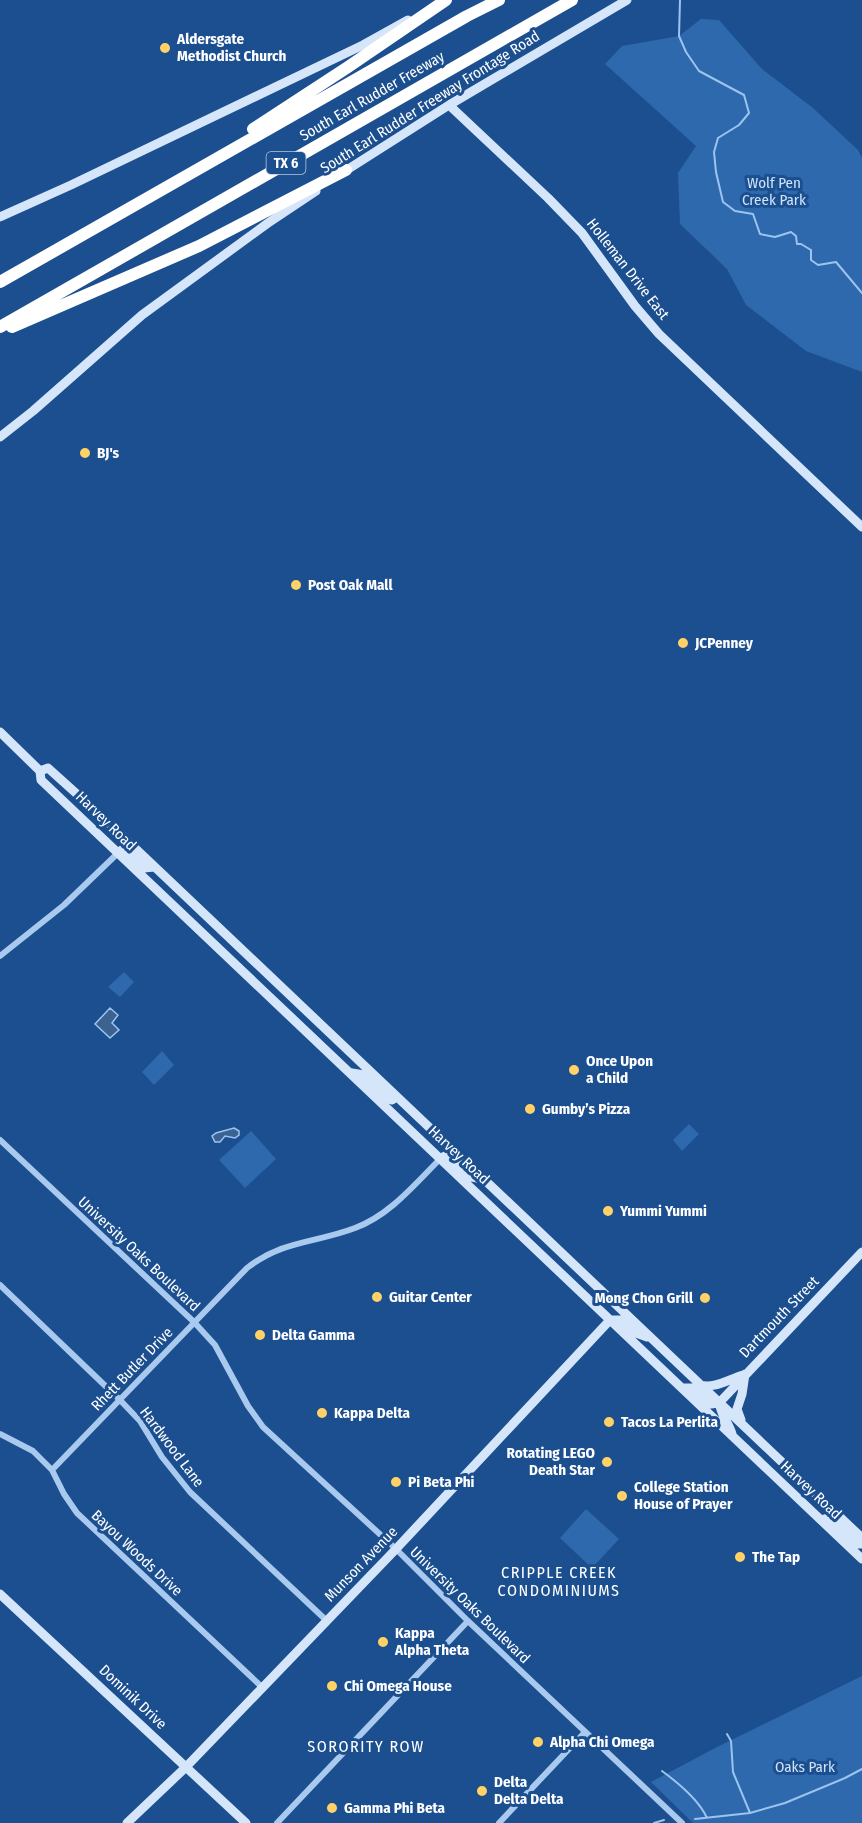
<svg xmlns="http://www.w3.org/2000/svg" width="862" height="1823" font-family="'Fira Sans Condensed',sans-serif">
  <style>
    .green { fill: #2e69ad }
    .water { fill: #3c6290; stroke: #9cc4f0; stroke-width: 1.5 }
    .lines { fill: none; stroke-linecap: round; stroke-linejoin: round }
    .stream { stroke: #9cc4f0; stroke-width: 2 }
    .street { stroke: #a9c9ee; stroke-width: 6 }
    .secondary { stroke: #d6e6fa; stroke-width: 9 }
    .highway { stroke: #fff; stroke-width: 12 }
    .poi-dot { fill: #ffd166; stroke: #1b4f8f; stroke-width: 2 }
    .labels { text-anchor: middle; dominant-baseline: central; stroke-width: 6; stroke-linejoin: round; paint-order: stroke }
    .shield { fill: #1b4f8f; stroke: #bbcadd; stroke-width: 1.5 }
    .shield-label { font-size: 14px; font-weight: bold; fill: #fff }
    .poi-label { font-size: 15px; font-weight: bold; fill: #fff; stroke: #1b4f8f; text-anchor: start }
    .street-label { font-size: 15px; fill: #fff; stroke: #1b4f8f }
    .park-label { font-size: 15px; fill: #cfe3fa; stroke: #1b4f8f }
    .neighbourhood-label { font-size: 16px; letter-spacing: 1.5px; fill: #fff; stroke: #1b4f8f }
  </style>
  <rect width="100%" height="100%" fill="#1b4f8f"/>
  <path class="green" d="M 701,19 L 719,20 L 762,69 L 813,108 L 858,150 L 862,158 L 862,372 L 806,351 L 746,305 L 727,269 L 680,224 L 678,173 L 696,146 L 605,64 L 622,46 L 679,36 Z
    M 124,972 L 134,982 L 120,997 L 108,987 Z
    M 162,1051 L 174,1065 L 154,1085 L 142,1072 Z
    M 689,1124 L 699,1134 L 682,1151 L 673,1140 Z
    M 251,1131 L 276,1159 L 245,1188 L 219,1160 Z
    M 586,1509 L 619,1539 L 592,1568 L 560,1538 Z
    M 862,1676 L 862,1823 L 693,1823 L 651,1782 L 717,1747 Z"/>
  <path class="water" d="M 110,1008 L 118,1015 L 112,1023 L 119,1030 L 110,1038 L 95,1024 Z
    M 234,1128 L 239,1131 L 239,1135 L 235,1138 L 225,1136 L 220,1142 L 215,1142 L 212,1136 L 216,1133 Z"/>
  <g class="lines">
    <path class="stream" d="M 680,0 L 679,36 L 686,52 L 699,71 L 744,95 L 749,113 L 739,125 L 718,138 L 714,152 L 716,172 L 723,202 L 735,211 L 753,214 L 760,234 L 775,237 L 791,232 L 796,236 L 797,244 L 801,244 L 811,250 L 811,260 L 818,265 L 836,262 L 862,293
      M 727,1734 L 731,1741 L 733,1772 L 750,1813
      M 662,1771 C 677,1782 699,1800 707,1818
      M 695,1819 L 750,1813 L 785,1803 L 845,1778 L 862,1769
      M 654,1823 L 664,1820"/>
    <path class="street" d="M 0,956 L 64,905 L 118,853
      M 0,1140 L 194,1322 L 215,1345 L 248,1406 L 263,1427 L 396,1549 L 468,1621 L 682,1823
      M 0,1285 L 119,1399 L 140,1421 L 162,1457 L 190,1492 L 327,1621
      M 0,1434 L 33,1451 L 52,1470 L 64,1494 L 77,1513 L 263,1688
      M 52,1470 L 247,1268 C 283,1240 316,1243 355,1228 C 390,1215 415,1184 441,1158
      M 277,1823 L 468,1621
      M 499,1823 L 585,1732"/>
    <path class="secondary" d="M 449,105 L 548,198 L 582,233 L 635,306 L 659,334 L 862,527
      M 342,173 L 449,105 L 627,0
      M 0,217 L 71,185 L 363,45 L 408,20
      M 0,437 L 33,411 L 142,315 L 268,223 L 316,191
      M 0,732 L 40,771 L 41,780 L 862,1559
      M 40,771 L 48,768 L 98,813 L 862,1538
      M 118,853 L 123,849 L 144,868 L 154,867
      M 352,1073 L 364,1075 L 389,1099 L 392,1100 L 397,1097
      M 441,1158 L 447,1155 L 472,1177 L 483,1179
      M 610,1320 L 621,1320 L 636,1333 L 647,1337
      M 700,1385 C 715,1389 729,1379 743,1375
      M 683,1388 L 694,1388 L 711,1404 L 719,1403
      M 719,1403 L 862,1252
      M 720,1406 C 722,1416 729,1424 732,1434
      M 741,1420 L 737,1409 L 742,1394 L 745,1374
      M 822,1520 L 830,1517 L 858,1544 L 862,1544
      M 0,1594 L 246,1823
      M 127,1823 L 186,1767 L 396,1549 L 610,1320"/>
    <path class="highway" d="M 253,129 L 348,67 L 446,0
      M 0,282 L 467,16 L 499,0
      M 0,327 L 572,0
      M 12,327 L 199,246 L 346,170"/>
  </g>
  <g class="poi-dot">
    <circle cx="165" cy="48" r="6"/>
    <circle cx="85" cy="453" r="6"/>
    <circle cx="296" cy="585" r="6"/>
    <circle cx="683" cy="643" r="6"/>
    <circle cx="574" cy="1070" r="6"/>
    <circle cx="530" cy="1109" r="6"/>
    <circle cx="608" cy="1211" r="6"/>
    <circle cx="377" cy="1297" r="6"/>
    <circle cx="705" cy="1298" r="6"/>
    <circle cx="260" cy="1335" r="6"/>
    <circle cx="322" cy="1413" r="6"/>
    <circle cx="609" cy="1422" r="6"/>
    <circle cx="607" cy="1462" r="6"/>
    <circle cx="396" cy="1482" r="6"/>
    <circle cx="622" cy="1496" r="6"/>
    <circle cx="740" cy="1557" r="6"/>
    <circle cx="383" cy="1642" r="6"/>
    <circle cx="332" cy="1686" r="6"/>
    <circle cx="538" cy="1742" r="6"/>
    <circle cx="482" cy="1791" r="6"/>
    <circle cx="332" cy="1808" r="6"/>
  </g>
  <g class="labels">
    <rect class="shield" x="266.5" y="152" width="39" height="22" rx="4.5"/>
    <g class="shield-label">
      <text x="286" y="163">TX 6</text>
    </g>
    <g class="poi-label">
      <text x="177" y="39">Aldersgate<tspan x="177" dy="17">Methodist Church</tspan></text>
      <text x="97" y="453">BJ's</text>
      <text x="308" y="585">Post Oak Mall</text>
      <text x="695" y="643">JCPenney</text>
      <text x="586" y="1061">Once Upon<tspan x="586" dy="17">a Child</tspan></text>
      <text x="542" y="1109">Gumby’s Pizza</text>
      <text x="620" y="1211">Yummi Yummi</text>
      <text x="389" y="1297">Guitar Center</text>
      <text x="693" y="1298" text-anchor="end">Mong Chon Grill</text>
      <text x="272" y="1335">Delta Gamma</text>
      <text x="334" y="1413">Kappa Delta</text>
      <text x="621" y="1422">Tacos La Perlita</text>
      <text x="595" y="1453" text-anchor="end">Rotating LEGO<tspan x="595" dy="17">Death Star</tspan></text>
      <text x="408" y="1482">Pi Beta Phi</text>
      <text x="634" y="1487">College Station<tspan x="634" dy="17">House of Prayer</tspan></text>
      <text x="752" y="1557">The Tap</text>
      <text x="395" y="1633">Kappa<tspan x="395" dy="17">Alpha Theta</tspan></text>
      <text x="344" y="1686">Chi Omega House</text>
      <text x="550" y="1742">Alpha Chi Omega</text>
      <text x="494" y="1782">Delta<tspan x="494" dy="17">Delta Delta</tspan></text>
      <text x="344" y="1808">Gamma Phi Beta</text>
    </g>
    <g class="street-label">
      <text transform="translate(372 96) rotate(-30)">South Earl Rudder Freeway</text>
      <text transform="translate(430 102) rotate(-32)">South Earl Rudder Freeway Frontage Road</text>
      <text transform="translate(628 269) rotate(52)">Holleman Drive East</text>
      <text transform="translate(106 821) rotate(44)">Harvey Road</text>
      <text transform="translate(459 1155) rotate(43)">Harvey Road</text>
      <text transform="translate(139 1254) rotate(43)">University Oaks Boulevard</text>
      <text transform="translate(779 1317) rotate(-46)">Dartmouth Street</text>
      <text transform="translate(132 1369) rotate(-46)">Rhett Butler Drive</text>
      <text transform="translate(172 1447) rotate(53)">Hardwood Lane</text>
      <text transform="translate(811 1490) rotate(43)">Harvey Road</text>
      <text transform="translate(137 1553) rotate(43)">Bayou Woods Drive</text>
      <text transform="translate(361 1564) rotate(-46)">Munson Avenue</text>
      <text transform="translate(470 1605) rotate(44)">University Oaks Boulevard</text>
      <text transform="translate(133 1697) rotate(43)">Dominik Drive</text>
    </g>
    <g class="park-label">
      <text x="774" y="183">Wolf Pen<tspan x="774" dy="17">Creek Park</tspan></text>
      <text x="805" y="1767">Oaks Park</text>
    </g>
    <g class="neighbourhood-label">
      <text x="559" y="1572">CRIPPLE CREEK<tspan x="559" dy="18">CONDOMINIUMS</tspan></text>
      <text x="366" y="1746">SORORITY ROW</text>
    </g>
  </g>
</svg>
